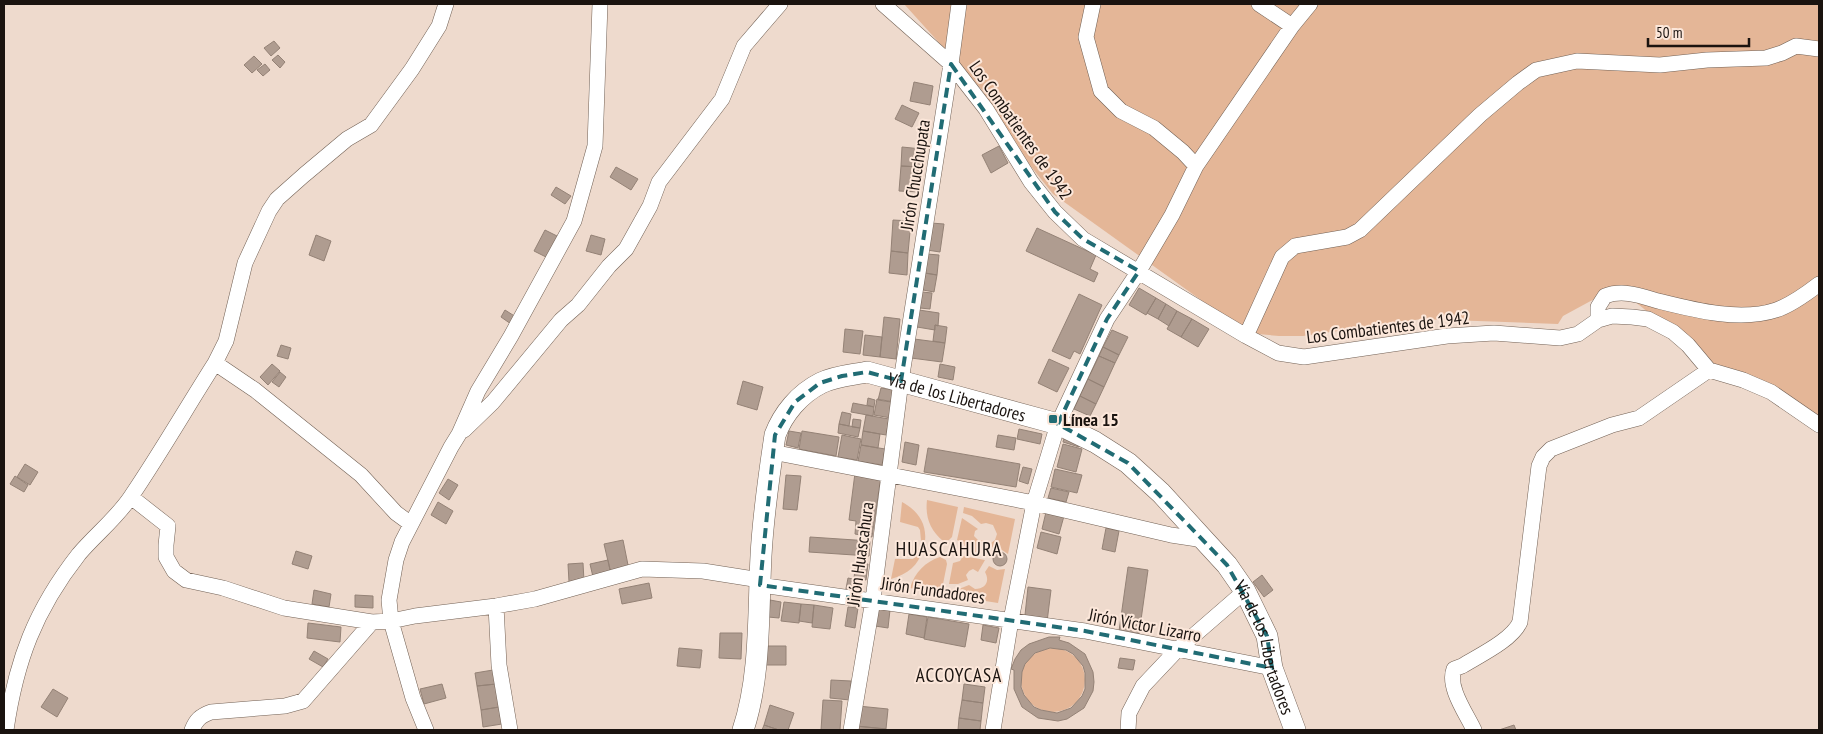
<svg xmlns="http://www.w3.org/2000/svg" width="1823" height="734" font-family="'PT Sans Narrow',sans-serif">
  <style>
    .green { fill: #e4b697 }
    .building { fill: #af9c90; stroke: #948276; fill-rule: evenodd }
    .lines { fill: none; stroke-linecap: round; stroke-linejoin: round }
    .minor-casing { stroke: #726155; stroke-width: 16 }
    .highway-casing { stroke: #726155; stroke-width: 22 }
    .minor { stroke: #fff; stroke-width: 15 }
    .highway { stroke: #fff; stroke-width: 21 }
    .marked { fill: none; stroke: #216c74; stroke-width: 4; stroke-dasharray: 10 6; stroke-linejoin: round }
    .poi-dot { fill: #216c74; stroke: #fce7da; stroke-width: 2 }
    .labels { text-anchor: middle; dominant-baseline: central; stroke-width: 4; stroke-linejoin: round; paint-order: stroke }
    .street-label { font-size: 18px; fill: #1a130f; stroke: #fce7da }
    .poi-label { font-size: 18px; font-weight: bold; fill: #1a130f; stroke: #fce7da; text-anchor: start }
    .neighbourhood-label { font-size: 19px; letter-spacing: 1px; fill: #1a130f; stroke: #fce7da }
    .quarter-label { font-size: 20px; letter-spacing: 1px; fill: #1a130f; stroke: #fce7da }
  </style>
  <rect width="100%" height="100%" fill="#eedacd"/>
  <path class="green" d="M 904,4 L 1819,4 L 1819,422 L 1702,362 L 1665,326 L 1633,300 L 1598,297 L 1563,316 L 1558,324 L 1422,319 L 1303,336 L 1279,336 L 1247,333 L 1053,194 L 1029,164 L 982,90 Z
    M 927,500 L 958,507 L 952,537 L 949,540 L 943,541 C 930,530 925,517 927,500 Z
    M 902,502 C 917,510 927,523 925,541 L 921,541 L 920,530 L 918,527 L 900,522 Z
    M 964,507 L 1015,519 L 1008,554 L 1002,550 L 993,550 L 991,543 L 995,540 L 997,534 L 993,525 L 986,523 L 981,524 L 972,516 L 963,513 Z
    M 962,518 L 978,529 L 975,531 L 974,536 L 979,541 L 984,540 L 986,544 L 986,554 L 965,550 L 964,544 L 957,540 Z
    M 919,548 L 923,549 C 918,566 908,574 891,579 L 895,559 L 913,559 L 916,556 L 916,553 Z
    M 963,556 L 985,560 L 978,572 L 973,569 L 969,571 L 966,575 L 968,580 L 958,584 L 949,584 L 953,563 L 960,561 Z
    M 940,557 L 946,560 L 947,564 L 941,594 L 910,588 C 915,572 925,562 940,557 Z
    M 989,566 L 997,570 L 1005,569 L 998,603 L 947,595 L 949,589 L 959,589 L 969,585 L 975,589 C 986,589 990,581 985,572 Z
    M1021 680a32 32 0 1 1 64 0a32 32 0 1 1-64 0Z"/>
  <path class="building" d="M 274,41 L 280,48 L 271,56 L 264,48 Z
    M 278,55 L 285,62 L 280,68 L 272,60 Z
    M 254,56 L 262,64 L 252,73 L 244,65 Z
    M 265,64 L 270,70 L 263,76 L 257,70 Z
    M 914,82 L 933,86 L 930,105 L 910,101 Z
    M 902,105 L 919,113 L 912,127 L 895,119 Z
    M 999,146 L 1008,163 L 991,173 L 982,155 Z
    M 902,147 L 922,149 L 921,167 L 901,166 Z
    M 901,166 L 921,167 L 919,192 L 899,191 Z
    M 616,167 L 638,179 L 631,190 L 610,177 Z
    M 556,187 L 571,196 L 565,204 L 551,195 Z
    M 893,220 L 911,221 L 908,253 L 891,251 Z
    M 931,223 L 944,224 L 940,252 L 927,250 Z
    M 1037,228 L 1096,255 L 1090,269 L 1098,273 L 1094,282 L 1026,251 Z
    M 545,230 L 559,237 L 548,258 L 534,251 Z
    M 316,235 L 331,241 L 324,261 L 309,255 Z
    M 591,235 L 605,239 L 601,255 L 586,251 Z
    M 891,251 L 908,253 L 907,275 L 889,273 Z
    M 927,254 L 939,255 L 937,275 L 925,273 Z
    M 925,273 L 937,275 L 934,292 L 923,290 Z
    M 1139,288 L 1156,298 L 1146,315 L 1129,305 Z
    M 922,292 L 932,293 L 930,309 L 920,308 Z
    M 1079,294 L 1102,305 L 1080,354 L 1074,351 L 1070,359 L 1052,351 Z
    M 1156,298 L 1166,304 L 1158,319 L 1147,313 Z
    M 1166,304 L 1177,311 L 1169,326 L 1158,319 Z
    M 505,310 L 516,317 L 511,324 L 501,317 Z
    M 919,310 L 939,313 L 938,326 L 935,325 L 935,330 L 917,327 Z
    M 1177,311 L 1192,319 L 1181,337 L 1167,329 Z
    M 884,317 L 900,319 L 896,359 L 880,357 Z
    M 1192,319 L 1209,329 L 1198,347 L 1181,337 Z
    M 935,325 L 947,327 L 945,343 L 933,341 Z
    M 845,329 L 863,331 L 860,354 L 843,352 Z
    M 1112,330 L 1128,337 L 1119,355 L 1103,347 Z
    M 865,335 L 882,337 L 880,357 L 863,355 Z
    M 914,339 L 945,343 L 942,362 L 911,358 Z
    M 281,345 L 291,348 L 288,359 L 277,356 Z
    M 1103,347 L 1119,355 L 1115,363 L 1099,356 Z
    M 1099,356 L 1115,363 L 1104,387 L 1088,379 Z
    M 1049,359 L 1069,368 L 1057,392 L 1038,383 Z
    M 272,364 L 280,371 L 268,385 L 260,377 Z
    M 940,364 L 955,367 L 953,380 L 938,377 Z
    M 280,372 L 286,377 L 279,387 L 272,382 Z
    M 1088,379 L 1104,387 L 1096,404 L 1080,396 Z
    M 743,381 L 763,387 L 757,410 L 737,404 Z
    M 881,388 L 893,390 L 891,402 L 878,400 Z
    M 1080,396 L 1096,404 L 1090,416 L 1074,409 Z
    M 868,398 L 875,400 L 874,407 L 867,405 Z
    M 877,399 L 894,402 L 891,418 L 874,415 Z
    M 853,403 L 874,407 L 873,416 L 851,412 Z
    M 842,412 L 851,414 L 849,426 L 839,424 Z
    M 866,415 L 889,419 L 886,435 L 863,431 Z
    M 853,419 L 861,420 L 860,428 L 852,427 Z
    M 839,424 L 860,428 L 858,437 L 838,433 Z
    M 1019,429 L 1042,434 L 1040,444 L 1017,439 Z
    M 789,431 L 801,433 L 798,448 L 786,445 Z
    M 802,431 L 839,437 L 836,456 L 799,449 Z
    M 863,431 L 880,434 L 878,448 L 861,445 Z
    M 842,435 L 861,439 L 857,460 L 838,457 Z
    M 998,435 L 1016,438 L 1014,450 L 996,447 Z
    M 1065,435 L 1081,441 L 1079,447 L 1063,442 Z
    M 905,442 L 919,445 L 916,465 L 902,462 Z
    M 1063,444 L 1082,449 L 1076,472 L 1057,467 Z
    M 861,445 L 885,449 L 882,465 L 858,461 Z
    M 928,448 L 1020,464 L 1016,487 L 924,472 Z
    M 25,464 L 38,472 L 30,485 L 17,477 Z
    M 1023,467 L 1032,469 L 1028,484 L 1019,481 Z
    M 1055,469 L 1082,475 L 1077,493 L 1051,487 Z
    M 855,473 L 881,476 L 872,537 L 855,534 L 856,521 L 849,520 Z
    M 786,475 L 801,476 L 797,510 L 783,509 Z
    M 15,476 L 28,485 L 24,492 L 10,484 Z
    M 448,479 L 458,485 L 449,500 L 439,493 Z
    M 1051,488 L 1069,492 L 1066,502 L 1048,498 Z
    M 438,502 L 453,511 L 446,524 L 431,515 Z
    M 1046,512 L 1064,516 L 1059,534 L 1042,529 Z
    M 1106,528 L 1119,531 L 1115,552 L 1102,549 Z
    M 1041,532 L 1061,537 L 1057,554 L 1037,548 Z
    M 810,537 L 870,541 L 869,556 L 809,552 Z
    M 623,540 L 629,570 L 611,574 L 604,544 Z
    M 296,551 L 312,556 L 308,569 L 292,564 Z
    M993 559a7 7 0 1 1 14 0a7 7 0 1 1-14 0Z
    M 608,560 L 611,574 L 593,577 L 590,564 Z
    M 856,562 L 868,564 L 866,580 L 854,578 Z
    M 583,563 L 584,581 L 569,582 L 568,564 Z
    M 1128,567 L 1148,570 L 1139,634 L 1119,631 Z
    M 1262,575 L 1273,590 L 1264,597 L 1253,582 Z
    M 848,578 L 862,581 L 860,596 L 845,594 Z
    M 649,583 L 652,598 L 622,604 L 619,589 Z
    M 1028,587 L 1051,590 L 1047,622 L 1028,620 L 1025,615 Z
    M 314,590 L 331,594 L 329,607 L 312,604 Z
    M 355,595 L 373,596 L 373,608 L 355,607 Z
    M 770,600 L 781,602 L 779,618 L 768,617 Z
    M 784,602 L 801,604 L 799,623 L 781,621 Z
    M 801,604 L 814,605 L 812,623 L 799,621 Z
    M 814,605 L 833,608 L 830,629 L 812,627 Z
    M 848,607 L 858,608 L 855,628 L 845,626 Z
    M 878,608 L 890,610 L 888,628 L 875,626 Z
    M 909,614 L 927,617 L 924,638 L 906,634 Z
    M 928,617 L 969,624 L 965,647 L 924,639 Z
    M 308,623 L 341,627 L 340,642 L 307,638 Z
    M 983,625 L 999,628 L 996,643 L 981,640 Z
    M 720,633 L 742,633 L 741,659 L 719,658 Z
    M 1049,637 L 1060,637 L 1059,640 L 1069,643 L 1085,654 L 1093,672 L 1094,682 L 1093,691 L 1084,708 L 1067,719 L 1058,721 L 1038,718 L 1022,707 L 1014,689 L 1014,670 L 1011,669 L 1015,659 L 1021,650 L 1029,644 ZM 1050,648 L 1066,650 L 1073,654 L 1083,666 L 1085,673 L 1085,689 L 1082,696 L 1071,708 L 1057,713 L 1041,710 L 1034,707 L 1024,695 L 1021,687 L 1022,672 L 1025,664 L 1035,653 Z
    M 766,646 L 786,646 L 786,665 L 766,665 Z
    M 679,648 L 702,650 L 700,668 L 677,666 Z
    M 314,651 L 328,659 L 323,667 L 309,659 Z
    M 1120,658 L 1135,660 L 1133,670 L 1118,668 Z
    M 493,670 L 496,684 L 477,686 L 475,673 Z
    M 831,680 L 851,681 L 850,700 L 830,698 Z
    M 442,684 L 446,698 L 424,704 L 420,689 Z
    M 496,684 L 499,707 L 481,710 L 477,686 Z
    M 964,684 L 985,687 L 983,703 L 962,700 Z
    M 53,689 L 68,698 L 57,717 L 41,707 Z
    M 823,700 L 842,701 L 840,730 L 821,730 Z
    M 962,700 L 983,703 L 981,721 L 959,718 Z
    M 770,705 L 794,713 L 788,730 L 779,730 L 764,725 Z
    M 858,706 L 888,709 L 886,729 L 856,726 Z
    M 499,707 L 502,724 L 483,727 L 481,710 Z
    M 959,718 L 981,721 L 980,730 L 958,730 Z
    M 764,725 L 779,730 L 762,730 Z
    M 1514,725 L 1516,730 L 1499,730 Z
    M 856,726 L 886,729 L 886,730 L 856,730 Z"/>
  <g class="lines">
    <g class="minor-casing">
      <path id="minor" d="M 959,4 L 951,64 L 986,109 L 1031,182 L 1055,212 L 1083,239 L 1246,336 L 1278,353 L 1304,357 L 1447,336 L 1494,333 L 1560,338 L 1578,334 L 1598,320 L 1612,316 L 1632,317 L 1648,319 L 1673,332 L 1688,345 L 1709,370 L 1743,380 L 1771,392 L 1819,425
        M 1093,4 L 1086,37 L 1101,91 L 1121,111 L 1154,128 L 1183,152 L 1196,166
        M 1259,4 L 1292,26
        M 1598,320 L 1598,307 L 1605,296 C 1623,289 1641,296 1658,301 C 1694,310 1740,322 1776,310 C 1791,305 1806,294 1819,284
        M 1246,336 L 1282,257 L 1295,246 L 1347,237 L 1360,230 L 1480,115 L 1518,83 L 1536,70 L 1577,61 L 1660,65 L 1707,60 L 1766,58 L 1782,53 L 1796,46 L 1819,49
        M 215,363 L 255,390 L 361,475 L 396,513 L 411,524
        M 464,430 L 493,402 L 561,320 L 578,305 L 609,266 L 626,249 L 650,206 L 659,182 L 722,99 L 744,46 L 780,4
        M 772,452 L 1034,503 L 1171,535 L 1204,540
        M 131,497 L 168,526 L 166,545 L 166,557 L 174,571 L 186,580 L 223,588 L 284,608 L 372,622 L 391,621 L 415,616 L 496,606 L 535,599 L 642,569 L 703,571 L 760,580
        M 760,585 L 1085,631 L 1272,668
        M 496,606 L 499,665 L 510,730
        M 6,730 C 16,661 35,610 79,554 C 96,534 118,517 132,495 C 161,452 187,407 215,363 L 226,341 L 245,263 L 269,211 L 277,199 L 304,175 L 347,139 L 371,125 L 412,69 L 439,26 L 446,4
        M 192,730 C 196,720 200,716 211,712 L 285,706 L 303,701 L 372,622
        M 426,730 L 413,698 L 391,621 L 389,600 L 396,560 L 402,542 L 451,447 L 459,434 L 478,391 L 511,336 L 574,221 L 595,146 L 600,4
        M 851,730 L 873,600 L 901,381 L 951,64 L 883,4
        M 993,730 L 1011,620 L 1034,503 L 1058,424 L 1107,319 L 1139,271 L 1172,215 L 1196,166 L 1292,26 L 1310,4
        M 1128,730 L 1129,713 L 1143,686 L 1177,650 L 1245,591
        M 1474,730 C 1466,713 1447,687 1454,669 L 1462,666 C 1480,655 1512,640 1520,622 L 1539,466 L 1543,457 L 1551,449 L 1612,425 L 1639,418 L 1709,370"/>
    </g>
    <g class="highway-casing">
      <g id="highway">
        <path id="s1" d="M 743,730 C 761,676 758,613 761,556 C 763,516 769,475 775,435 C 783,414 799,394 821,383 C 835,376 852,375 867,372 L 1058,424 L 1095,442 L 1128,463 L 1161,493 L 1204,540 L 1227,565 L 1245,591 L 1267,636 L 1272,668 L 1295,730"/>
      </g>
    </g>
    <use href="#minor" class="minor"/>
    <use href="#highway" class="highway"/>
  </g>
  <path class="marked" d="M 951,64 L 1055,212 L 1083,239 L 1139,271 L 1107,319 L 1058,424 L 1128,463 L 1227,565 L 1267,636 L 1272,668 L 1085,631 L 760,585 L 775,435 L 795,402 L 820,383 L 842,376 L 867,372 L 901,381 Z"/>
  <rect class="poi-dot" x="1048" y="414" width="10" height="10" rx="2.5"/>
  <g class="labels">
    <g class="street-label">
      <text transform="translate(1021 130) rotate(55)">Los Combatientes de 1942</text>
      <text transform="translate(915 175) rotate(-81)">Jirón Chucchupata</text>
      <text transform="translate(1388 327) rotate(-7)">Los Combatientes de 1942</text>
      <text stroke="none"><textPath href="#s1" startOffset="509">Vía de los Libertadores</textPath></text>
      <text transform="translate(860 554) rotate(-82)">Jirón Huascahura</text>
      <text transform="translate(933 590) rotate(8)">Jirón Fundadores</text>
      <text transform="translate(1145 625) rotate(11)">Jirón Víctor Lizarro</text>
      <text stroke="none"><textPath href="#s1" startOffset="928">Vía de los Libertadores</textPath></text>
    </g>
    <g class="poi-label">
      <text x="1063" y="419">Línea 15</text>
    </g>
    <g class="neighbourhood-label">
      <text x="959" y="675">ACCOYCASA</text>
    </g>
    <g class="quarter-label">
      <text x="949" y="549">HUASCAHURA</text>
    </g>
  </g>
  <rect width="1823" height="734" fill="none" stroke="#1a130f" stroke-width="10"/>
  <path d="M1648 38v8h101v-8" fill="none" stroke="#1a130f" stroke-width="2.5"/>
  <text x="1656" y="38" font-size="15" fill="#1a130f" stroke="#fce7da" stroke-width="4" paint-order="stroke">50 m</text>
</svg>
